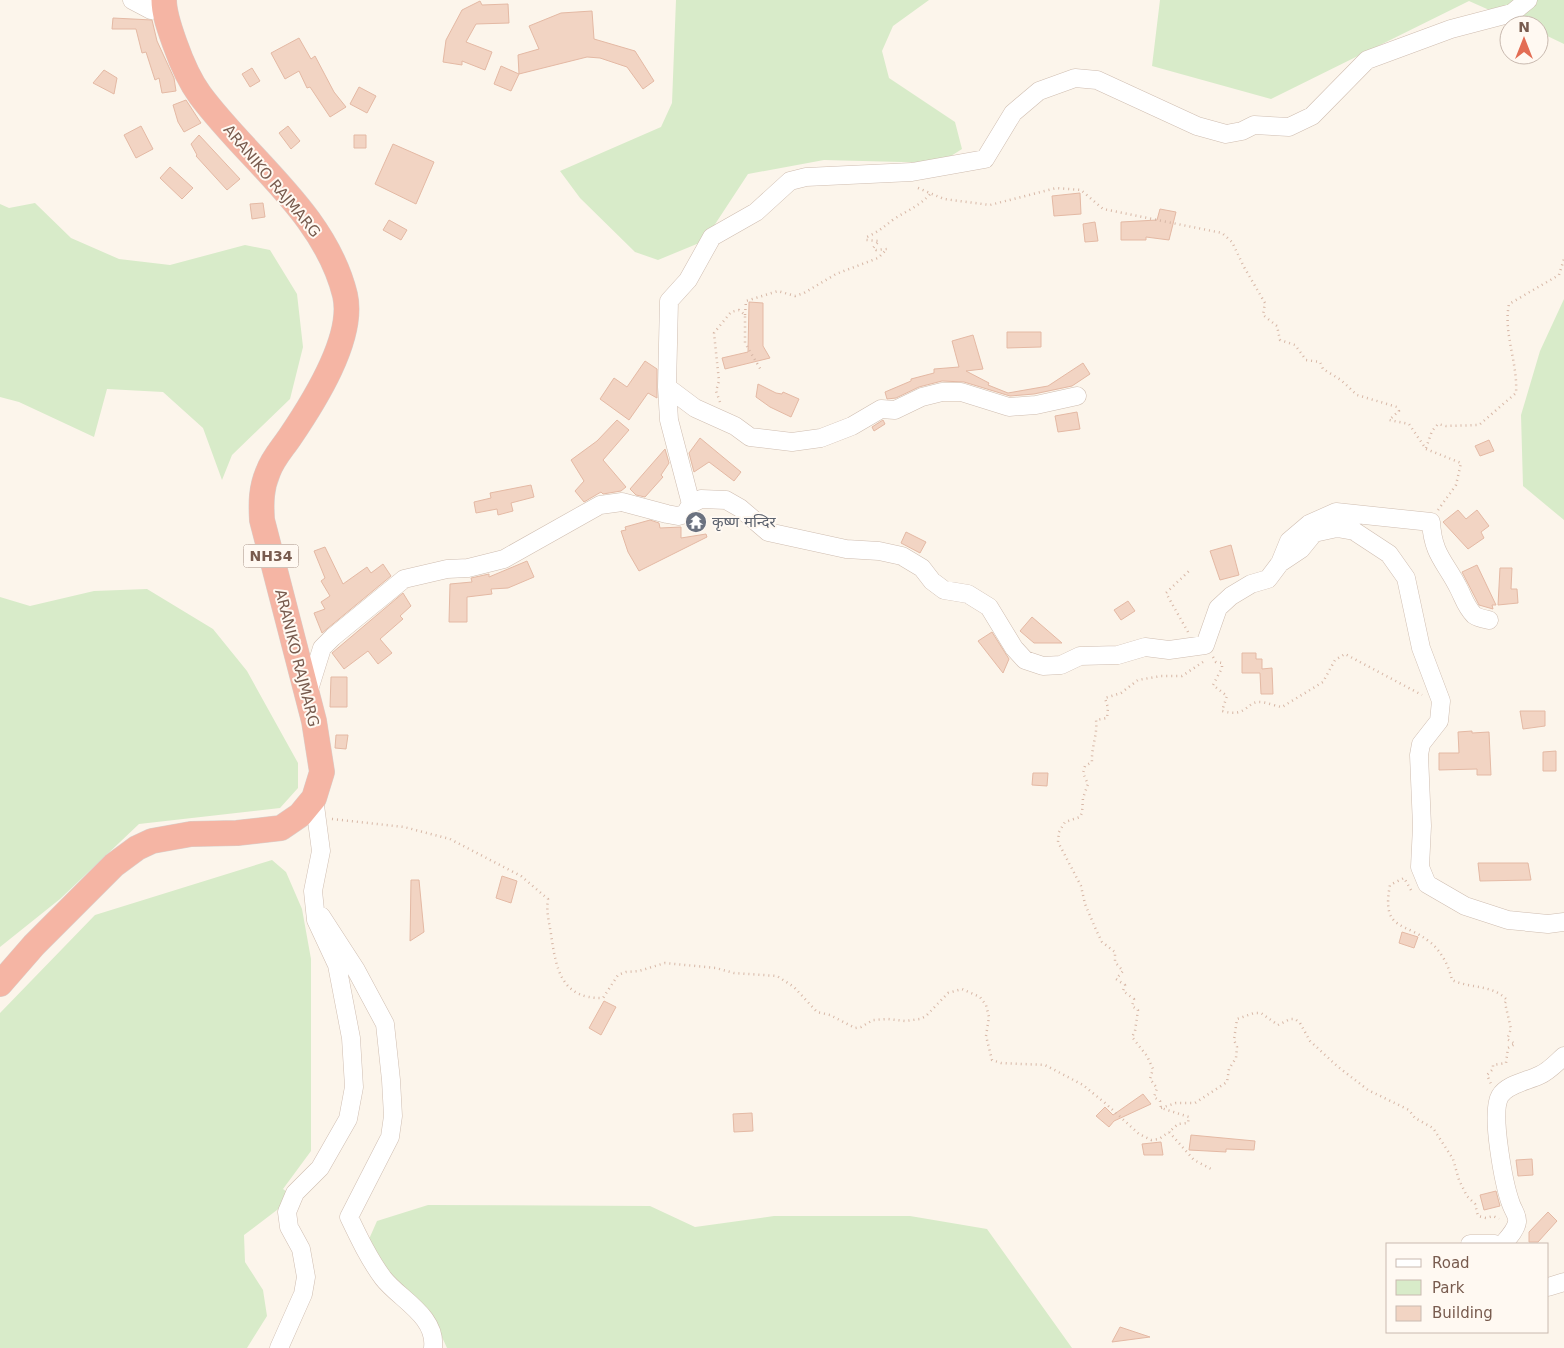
<svg xmlns="http://www.w3.org/2000/svg" width="1564" height="1348" font-family="'DejaVu Sans','Noto Sans Devanagari',sans-serif">
  <style>
    .green { fill: #d8ebc9 }
    .building { fill: #f2d4c3; stroke: #e4b9a4 }
    .lines { fill: none; stroke-linecap: round; stroke-linejoin: round }
    .minor-casing { stroke: #cfbdb0; stroke-width: 19 }
    .highway-casing { stroke: #d9d1cd; stroke-width: 26 }
    .path { stroke: #d7b7a6; stroke-width: 2.5; stroke-dasharray: 1 4; stroke-linecap: butt }
    .minor { stroke: #fff; stroke-width: 18 }
    .highway { stroke: #f5b5a4; stroke-width: 25 }
    .labels { text-anchor: middle; dominant-baseline: central; stroke-width: 4; stroke-linejoin: round; paint-order: stroke }
    .shield { fill: #fff9f2; stroke: #a08a7f; stroke-width: 1 }
    .shield-label { font-size: 14px; font-weight: bold; fill: #785b4e }
    .street-label { font-size: 15px; fill: #785b4e; stroke: #fff9f2 }
    .worship-label { font-size: 15px; fill: #5b616d; stroke: #fff9f2; text-anchor: start }
  </style>
  <rect width="100%" height="100%" fill="#fcf5eb"/>
  <path class="green" d="M 676,0 L 929,0 L 893,26 L 882,51 L 889,78 L 955,122 L 962,149 L 940,163 L 824,160 L 748,174 L 704,241 L 658,260 L 635,252 L 580,198 L 560,171 L 661,127 L 672,103 Z
    M 1160,0 L 1564,0 L 1564,44 L 1539,32 L 1539,25 L 1523,25 L 1469,1 L 1271,99 L 1152,66 Z
    M 35,203 L 71,238 L 119,259 L 170,265 L 245,245 L 270,250 L 297,294 L 303,347 L 290,399 L 232,455 L 222,480 L 203,428 L 163,392 L 107,389 L 94,437 L 19,402 L 0,397 L 0,204 L 9,208 Z
    M 1564,299 L 1564,520 L 1523,486 L 1521,415 L 1540,351 Z
    M 147,589 L 213,629 L 247,671 L 298,763 L 298,788 L 280,808 L 139,824 L 60,899 L 0,947 L 0,597 L 30,606 L 94,591 Z
    M 272,860 L 286,872 L 302,909 L 311,959 L 311,1151 L 283,1189 L 294,1197 L 244,1235 L 245,1262 L 263,1290 L 267,1316 L 247,1348 L 0,1348 L 0,1013 L 95,915 Z
    M 428,1205 L 650,1206 L 695,1227 L 774,1216 L 910,1216 L 987,1229 L 1072,1348 L 447,1348 L 436,1324 L 377,1272 L 366,1246 L 377,1221 Z"/>
  <path class="building" d="M 480,1 L 482,5 L 508,4 L 509,23 L 476,24 L 466,42 L 492,52 L 485,70 L 462,61 L 462,65 L 443,62 L 446,40 L 462,10 Z
    M 592,11 L 594,39 L 635,51 L 654,81 L 643,89 L 627,67 L 600,58 L 587,57 L 519,74 L 518,55 L 539,49 L 529,26 L 561,13 Z
    M 113,18 L 152,20 L 157,41 L 174,78 L 176,91 L 162,93 L 159,78 L 155,80 L 146,52 L 142,53 L 136,29 L 112,29 Z
    M 299,38 L 311,59 L 315,56 L 334,92 L 346,107 L 330,117 L 310,87 L 307,88 L 299,71 L 285,79 L 271,53 Z
    M 501,66 L 519,74 L 511,91 L 494,84 Z
    M 252,68 L 260,81 L 250,87 L 242,74 Z
    M 104,70 L 117,78 L 114,94 L 93,83 Z
    M 359,87 L 376,96 L 367,113 L 350,104 Z
    M 186,100 L 201,123 L 184,132 L 178,122 L 173,105 Z
    M 141,126 L 153,149 L 136,158 L 124,135 Z
    M 288,126 L 300,141 L 291,149 L 279,133 Z
    M 199,135 L 240,179 L 227,190 L 196,156 L 197,155 L 191,144 Z
    M 354,135 L 366,135 L 366,148 L 354,148 Z
    M 393,144 L 434,162 L 416,204 L 375,184 Z
    M 170,167 L 193,188 L 182,199 L 160,178 Z
    M 1080,193 L 1081,214 L 1054,216 L 1052,196 Z
    M 263,203 L 265,217 L 252,219 L 250,204 Z
    M 1160,209 L 1176,212 L 1169,240 L 1146,237 L 1146,240 L 1121,240 L 1121,222 L 1157,220 Z
    M 389,220 L 407,230 L 401,240 L 383,230 Z
    M 1095,222 L 1098,241 L 1085,242 L 1083,224 Z
    M 749,302 L 763,303 L 763,346 L 770,358 L 725,369 L 722,358 L 748,352 Z
    M 1007,332 L 1041,332 L 1041,347 L 1007,348 Z
    M 973,335 L 983,369 L 966,371 L 989,383 L 988,385 L 1008,393 L 1048,386 L 1083,363 L 1090,374 L 1072,386 L 1034,394 L 1010,396 L 964,382 L 942,381 L 919,387 L 896,398 L 887,399 L 885,392 L 911,381 L 911,379 L 934,373 L 934,369 L 959,367 L 952,341 Z
    M 645,361 L 657,369 L 657,398 L 648,393 L 629,420 L 600,399 L 614,378 L 627,387 Z
    M 758,384 L 776,393 L 782,394 L 783,392 L 799,399 L 791,417 L 770,407 L 756,397 Z
    M 1077,412 L 1080,429 L 1058,432 L 1055,416 Z
    M 617,420 L 629,430 L 603,460 L 626,487 L 621,491 L 603,494 L 601,492 L 584,502 L 575,491 L 584,481 L 571,460 L 597,441 Z
    M 883,420 L 885,424 L 874,431 L 872,427 Z
    M 700,438 L 741,472 L 734,481 L 709,462 L 694,472 L 689,453 Z
    M 1489,440 L 1494,451 L 1480,456 L 1475,446 Z
    M 665,449 L 669,463 L 661,475 L 663,477 L 645,497 L 636,495 L 630,489 Z
    M 531,485 L 534,497 L 511,503 L 513,511 L 498,515 L 497,509 L 476,513 L 474,502 L 491,498 L 490,493 Z
    M 1458,510 L 1466,519 L 1477,510 L 1489,526 L 1481,532 L 1484,538 L 1468,549 L 1443,522 Z
    M 650,520 L 659,523 L 660,528 L 681,527 L 681,538 L 706,534 L 707,537 L 639,571 L 628,552 L 621,531 L 626,530 L 625,527 Z
    M 906,532 L 926,542 L 920,553 L 901,543 Z
    M 1231,545 L 1239,575 L 1220,580 L 1210,551 Z
    M 325,547 L 343,584 L 367,567 L 371,573 L 383,564 L 391,576 L 322,633 L 314,613 L 325,609 L 321,602 L 330,596 L 321,581 L 325,578 L 314,551 Z
    M 527,561 L 534,577 L 508,588 L 491,589 L 492,594 L 467,597 L 467,622 L 449,622 L 450,584 L 472,582 L 471,578 L 489,574 L 489,577 Z
    M 1477,565 L 1496,605 L 1492,605 L 1493,609 L 1479,605 L 1462,572 Z
    M 1500,568 L 1512,568 L 1511,589 L 1517,589 L 1518,603 L 1498,605 Z
    M 403,593 L 411,606 L 400,616 L 403,619 L 380,639 L 392,653 L 378,664 L 368,651 L 344,669 L 332,653 Z
    M 1128,601 L 1135,611 L 1121,620 L 1114,610 Z
    M 1032,617 L 1062,643 L 1034,643 L 1020,631 Z
    M 992,632 L 1009,659 L 1003,673 L 978,641 Z
    M 1242,653 L 1256,653 L 1256,659 L 1262,659 L 1262,669 L 1272,668 L 1273,694 L 1261,694 L 1260,673 L 1242,673 Z
    M 331,677 L 347,677 L 347,707 L 330,707 Z
    M 1520,711 L 1545,711 L 1545,726 L 1523,729 Z
    M 1472,731 L 1472,733 L 1489,732 L 1491,775 L 1477,775 L 1477,769 L 1439,770 L 1439,753 L 1459,753 L 1458,732 Z
    M 336,735 L 348,735 L 346,749 L 335,748 Z
    M 1556,751 L 1556,771 L 1543,771 L 1543,752 Z
    M 1033,773 L 1048,773 L 1047,786 L 1032,785 Z
    M 1478,863 L 1528,863 L 1531,880 L 1480,881 Z
    M 502,876 L 517,881 L 511,903 L 496,898 Z
    M 411,880 L 419,880 L 424,932 L 410,941 Z
    M 1402,932 L 1418,937 L 1414,948 L 1399,943 Z
    M 604,1001 L 616,1007 L 601,1035 L 589,1028 Z
    M 1143,1094 L 1151,1104 L 1114,1121 L 1109,1127 L 1096,1116 L 1105,1107 L 1113,1115 Z
    M 752,1113 L 753,1131 L 734,1132 L 733,1114 Z
    M 1191,1135 L 1255,1141 L 1254,1150 L 1226,1149 L 1226,1152 L 1189,1150 Z
    M 1161,1142 L 1163,1155 L 1144,1155 L 1142,1144 Z
    M 1532,1159 L 1533,1175 L 1518,1176 L 1516,1160 Z
    M 1496,1191 L 1500,1206 L 1484,1210 L 1480,1195 Z
    M 1548,1212 L 1557,1221 L 1538,1242 L 1529,1242 L 1529,1232 Z
    M 1120,1327 L 1150,1337 L 1112,1342 Z"/>
  <g class="lines">
    <g class="minor-casing">
      <path id="minor" d="M 132,0 L 151,10 L 164,5
        M 667,387 L 695,408 L 735,426 L 750,437 L 792,442 L 821,438 L 852,426 L 881,409 L 895,410 L 922,397 L 942,392 L 961,392 L 1009,407 L 1036,405 L 1077,396
        M 691,504 L 701,499 L 726,500 L 740,508 L 768,532 L 846,549 L 879,551 L 902,556 L 922,568 L 932,581 L 944,590 L 968,594 L 989,607 L 1014,648 L 1025,660 L 1043,666 L 1061,665 L 1080,656 L 1118,655 L 1145,647 L 1169,650 L 1205,645 L 1218,608 L 1231,596 L 1251,584 L 1268,579 L 1280,563 L 1301,549 L 1314,533 L 1337,528 L 1354,531 L 1389,554 L 1406,578 L 1421,648 L 1441,701 L 1439,721 L 1421,744 L 1419,755 L 1422,826 L 1420,867 L 1427,884 L 1465,906 L 1508,920 L 1548,924 L 1564,922
        M 1280,563 L 1289,541 L 1309,524 L 1336,512 L 1431,522 C 1433,556 1446,562 1459,589 C 1464,599 1466,607 1474,615 C 1478,618 1484,619 1489,620
        M 307,696 L 322,648 L 333,637 L 404,579 L 447,569 L 468,568 L 504,559 L 600,505 L 622,502 L 667,514 L 678,516 L 685,514 L 691,504 L 669,420 L 667,387 L 669,301 L 688,280 L 712,237 L 756,212 L 790,181 L 806,177 L 912,172 L 985,159 L 1013,113 L 1039,91 L 1075,78 L 1097,80 L 1197,126 L 1226,134 L 1242,131 L 1254,125 L 1289,127 L 1312,116 L 1367,60 L 1451,29 L 1512,13 L 1528,0
        M 321,916 L 356,970 L 385,1024 L 391,1080 L 393,1116 L 390,1137 L 349,1217 C 359,1238 369,1259 383,1278 C 399,1299 437,1316 433,1348
        M 1470,1244 L 1495,1244
        M 1503,1244 C 1508,1238 1516,1230 1517,1222 C 1518,1216 1513,1210 1511,1204 C 1504,1185 1490,1113 1500,1096 C 1507,1084 1528,1081 1540,1075 C 1549,1071 1556,1063 1564,1056
        M 1548,1287 L 1564,1282
        M 279,1348 L 303,1294 L 306,1277 L 301,1249 L 289,1227 L 287,1212 L 295,1193 L 320,1168 L 348,1119 L 354,1087 L 351,1038 L 337,965 L 316,920 L 313,891 L 321,851 L 314,798"/>
    </g>
    <g class="highway-casing">
      <path id="highway" d="M 0,984 L 34,945 L 114,865 L 137,848 L 152,841 L 191,834 L 237,833 L 281,828 L 300,815 L 314,798 L 322,772 L 314,721 L 262,520 C 261,503 261,488 268,472 C 273,458 282,449 290,437 C 313,403 355,338 345,295 C 325,213 248,160 200,95 C 189,80 181,61 175,44 C 170,30 164,14 164,0"/>
    </g>
    <path class="path" d="M 918,188 L 944,199 L 990,205 L 1056,188 L 1081,190 L 1103,209 L 1222,233 L 1232,242 L 1244,267 L 1265,303 L 1263,315 L 1277,326 L 1280,340 L 1295,345 L 1306,360 L 1320,362 L 1323,369 L 1341,380 L 1357,395 L 1397,407 L 1399,411 L 1389,420 L 1409,424 L 1426,449 L 1461,463 L 1456,485 L 1438,510
      M 745,315 L 746,301 L 778,291 L 795,296 L 804,293 L 836,274 L 878,258 L 887,249 L 876,250 L 873,248 L 879,241 L 866,240 L 867,237 C 878,232 885,226 894,219 C 908,210 920,206 931,193
      M 720,402 L 716,391 L 719,381 L 714,333 L 731,312 L 739,310 L 745,315 L 745,343 L 761,370
      M 1426,448 L 1432,431 L 1438,424 L 1446,426 L 1479,425 L 1516,393 C 1518,363 1503,333 1509,304 L 1559,275 L 1564,259
      M 1188,632 L 1166,593 L 1190,570
      M 1213,657 L 1216,662 L 1222,663 L 1222,668 L 1213,685 L 1227,696 L 1222,711 C 1247,718 1246,702 1259,702 C 1266,702 1275,706 1282,707 L 1323,682 L 1335,660 L 1345,654 L 1422,695
      M 1203,662 L 1182,676 L 1161,676 L 1138,680 L 1121,693 L 1105,698 L 1108,708 L 1107,718 L 1096,720 C 1098,733 1091,748 1092,762 L 1085,766 L 1083,773 L 1088,784 L 1083,798 L 1082,813 L 1080,817 L 1065,822 L 1059,832 L 1058,842 L 1081,886 L 1085,904 L 1097,932 L 1102,942 L 1115,952 L 1115,962 L 1123,971 L 1116,979 L 1125,985 L 1123,991 L 1134,999 L 1132,1006 L 1138,1010 L 1135,1031 L 1132,1037 L 1147,1056 L 1153,1069 L 1150,1079 L 1157,1088 L 1154,1097 L 1160,1101 L 1161,1108 L 1189,1117 L 1188,1123 L 1178,1124 L 1169,1132 L 1194,1160 L 1213,1170
      M 332,819 L 404,827 L 450,839 L 521,876 L 548,899 C 546,912 549,921 551,934 C 556,969 561,999 603,998 L 618,975 L 626,972 L 639,971 L 665,963 L 716,968 L 734,973 L 777,976 L 794,987 L 817,1012 L 830,1015 L 855,1028 L 861,1027 L 873,1020 L 888,1019 L 905,1021 L 920,1019 L 926,1016 L 948,993 L 962,989 L 980,997 L 986,1005 L 989,1017 L 986,1036 L 992,1060 L 1001,1063 L 1045,1065 L 1083,1085 L 1105,1103 L 1139,1134 L 1151,1140 L 1159,1139 L 1169,1132
      M 1411,890 L 1404,878 L 1390,885 C 1381,932 1405,921 1431,943 C 1442,952 1449,967 1452,980 C 1471,989 1492,984 1507,1000 L 1505,1003 L 1511,1029 L 1507,1039 L 1515,1044 L 1508,1048 L 1506,1063 L 1493,1065 L 1493,1069 L 1487,1075 L 1491,1084
      M 1161,1108 L 1176,1103 L 1195,1103 L 1227,1082 L 1229,1069 L 1236,1058 L 1237,1047 L 1234,1040 L 1237,1019 L 1254,1013 L 1261,1013 L 1278,1025 L 1290,1019 L 1295,1019 L 1300,1023 L 1310,1041 L 1337,1066 L 1368,1090 L 1409,1110 L 1415,1118 L 1433,1128 L 1453,1159 L 1459,1180 L 1467,1196 L 1475,1204 L 1478,1216 L 1486,1218 L 1493,1216 L 1499,1219"/>
    <use href="#minor" class="minor"/>
    <use href="#highway" class="highway"/>
  </g>
  <defs>
    <g id="temple-disc" transform="scale(1.125)"><circle r="9.5" fill="#6b7280" stroke="#fff9f2"/><path d="M0-6L5-2H3V0L6.5 2.5H4V6H1.5V3h-3V6H-4V2.5H-6.5L-3 0V-2H-5Z" fill="#fff"/></g>
  </defs>
  <g fill-rule="evenodd">
    <use href="#temple-disc" x="696" y="522"/>
  </g>
  <g class="labels">
    <rect class="shield" x="243.5" y="544.5" width="55" height="23" rx="4"/>
    <g class="shield-label">
      <text x="271" y="556">NH34</text>
    </g>
    <g class="street-label">
      <text transform="translate(272 181) rotate(50)">ARANIKO RAJMARG</text>
      <text transform="translate(297 658) rotate(76)">ARANIKO RAJMARG</text>
    </g>
    <g class="worship-label">
      <text x="712" y="522">कृष्ण मन्दिर</text>
    </g>
  </g>
  <rect x="1386" y="1243" width="162" height="90" fill="#fff9f2" stroke="#c9bab0"/>
  <rect x="1396" y="1259" width="25" height="8" fill="#ffffff" stroke="#c9bab0"/>
  <text x="1432" y="1268" font-size="15" fill="#785b4e">Road</text>
  <rect x="1396" y="1280" width="25" height="15" fill="#d8ebc9" stroke="#c9bab0"/>
  <text x="1432" y="1293" font-size="15" fill="#785b4e">Park</text>
  <rect x="1396" y="1306" width="25" height="15" fill="#f2d4c3" stroke="#c9bab0"/>
  <text x="1432" y="1318" font-size="15" fill="#785b4e">Building</text>
  <g transform="translate(1524 40)"><circle r="24" fill="#fff9f2" stroke="#c9bab0"/>
  <path d="M0-4L9 19L0 12L-9 19Z" fill="#e36d54"/>
  <text y="-8" font-size="14" font-weight="bold" text-anchor="middle" fill="#785b4e">N</text>
  </g>
</svg>
